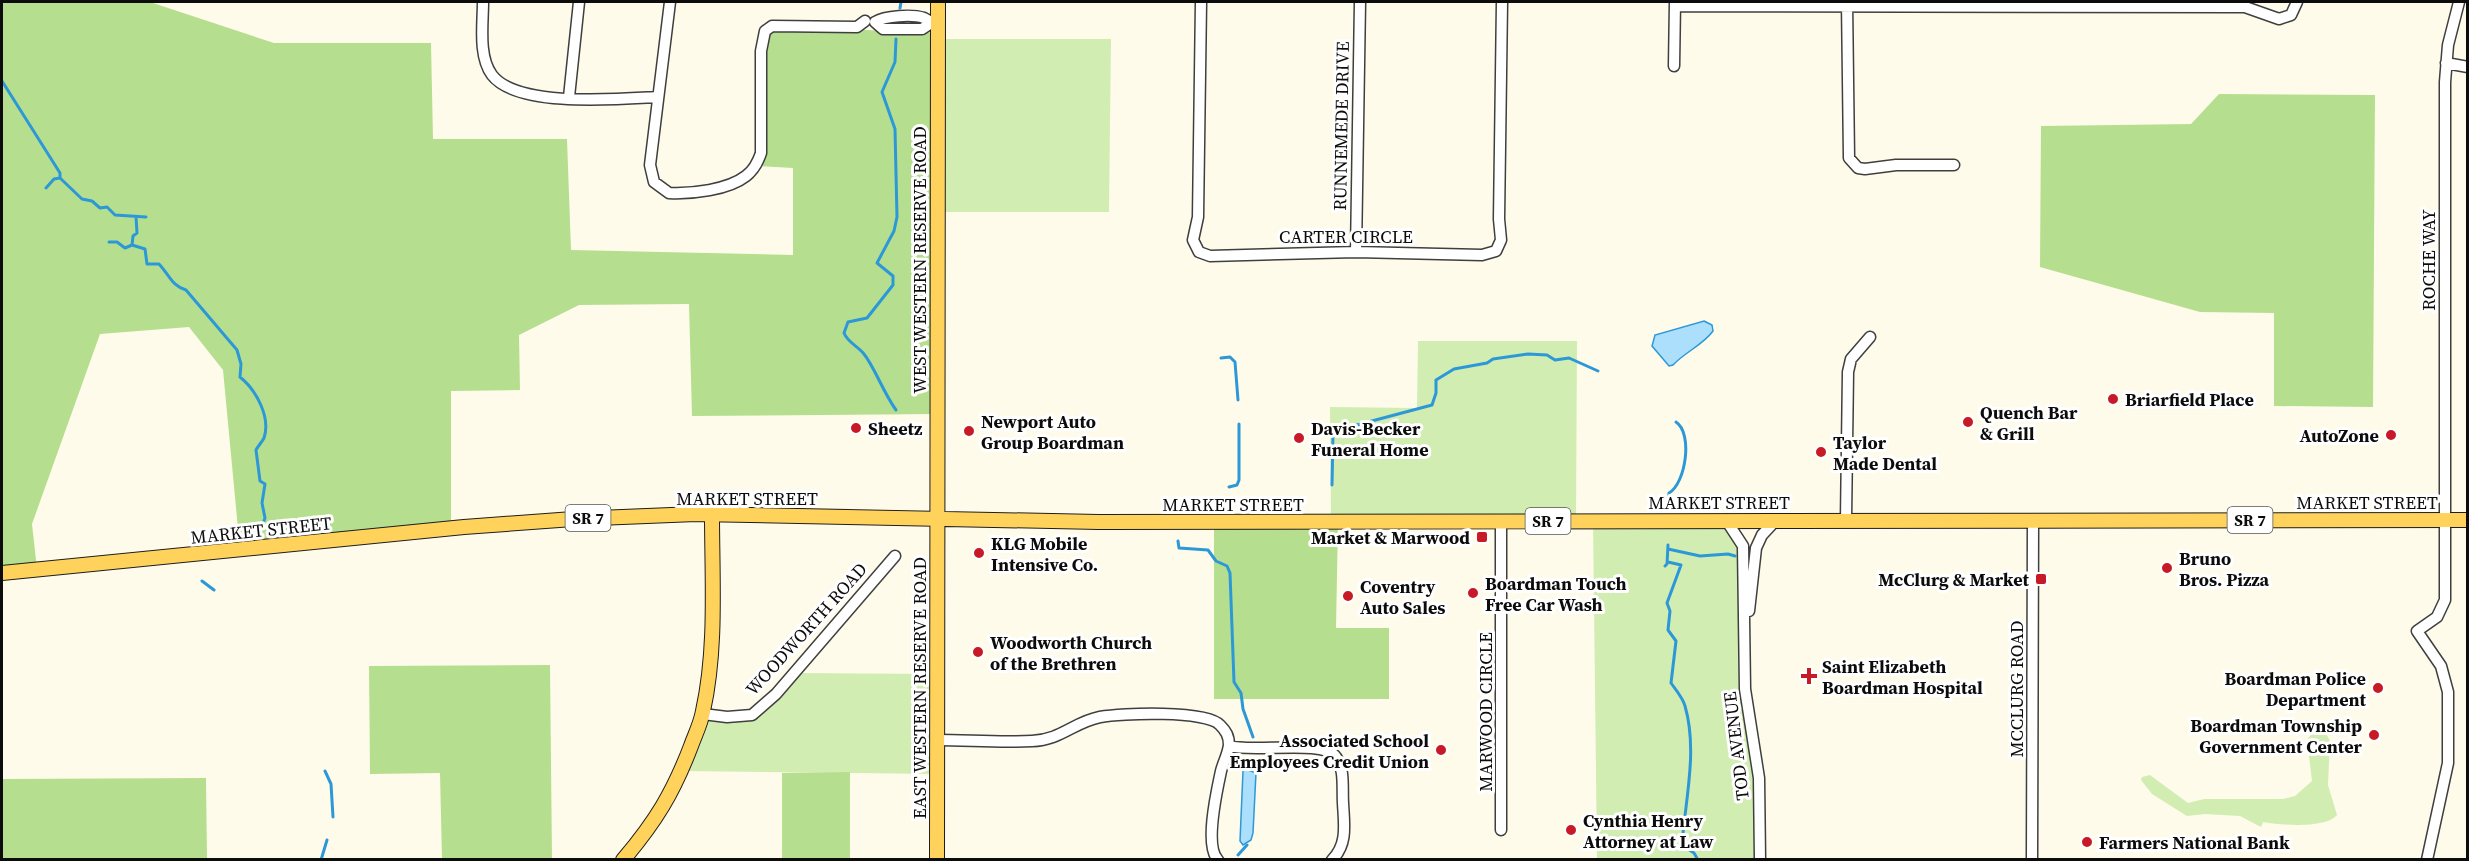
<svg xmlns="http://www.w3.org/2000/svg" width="2469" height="861" font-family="'Source Serif 4',serif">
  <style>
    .green { fill: #d2edb2 }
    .forest { fill: #b5df8f }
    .water { fill: #abdffb; stroke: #2c98d8; stroke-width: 1.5 }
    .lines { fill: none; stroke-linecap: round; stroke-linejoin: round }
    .stream { stroke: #2c98d8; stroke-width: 3 }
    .minor-casing { stroke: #3f3f3f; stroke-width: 13 }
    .major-casing { stroke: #1d1d1d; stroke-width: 16 }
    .minor { stroke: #fff; stroke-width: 10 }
    .major { stroke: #ffd35b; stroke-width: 14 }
    .poi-dot { fill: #c71926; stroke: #fff; stroke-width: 2 }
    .labels { text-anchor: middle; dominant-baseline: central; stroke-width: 6; stroke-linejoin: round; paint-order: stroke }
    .shield { fill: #fff; stroke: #555; stroke-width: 1.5 }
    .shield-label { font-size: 16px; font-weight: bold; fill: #0c0c0c }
    .street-label { font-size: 18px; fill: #0c0c0c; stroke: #fff }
    .poi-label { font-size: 18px; font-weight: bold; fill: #0c0c0c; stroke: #fff; text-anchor: start }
  </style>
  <rect width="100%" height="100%" fill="#fffbeb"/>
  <path class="green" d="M 937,39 L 1111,39 L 1109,212 L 937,212 Z
    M 1418,341 L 1577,341 L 1576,521 L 1331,522 L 1330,407 L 1417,408 Z
    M 1726,520 L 1740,548 L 1757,859 L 1597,859 L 1593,521 Z
    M 794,673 L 937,674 L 938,774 L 681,771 L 703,714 L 752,715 Z
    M 2321,732 L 2327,735 L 2330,741 L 2328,785 L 2337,815 C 2326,829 2278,825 2263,822 L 2261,827 L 2240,816 L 2205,814 L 2187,816 L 2152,794 L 2141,780 L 2142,777 L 2150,775 L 2188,803 L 2204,799 L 2283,799 L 2295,796 L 2312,781 L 2307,740 L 2312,733 Z"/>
  <path class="forest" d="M 2,2 L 150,2 L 274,43 L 431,43 L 433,139 L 567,139 L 571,250 L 793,255 L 793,168 L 756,166 L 761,51 L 772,26 L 937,33 L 938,414 L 692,416 L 689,304 L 579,305 L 519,335 L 520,390 L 451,391 L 451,529 L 240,550 L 223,370 L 189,327 L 100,334 L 32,524 L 37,569 L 2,573 Z
    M 2219,94 L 2375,95 L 2373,407 L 2274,406 L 2274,313 L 2200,312 L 2040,267 L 2041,126 L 2191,124 Z
    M 1214,522 L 1338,522 L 1336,628 L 1389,628 L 1389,699 L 1214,699 Z
    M 550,665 L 552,859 L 442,859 L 440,773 L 370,774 L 369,666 Z
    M 850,772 L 850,859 L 782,859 L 782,773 Z
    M 206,778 L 207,859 L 2,859 L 2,779 Z"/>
  <path class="water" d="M 1704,321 L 1712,325 L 1713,331 C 1703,345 1685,352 1673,365 L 1669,366 L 1652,346 L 1655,335 Z
    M 1246,769 L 1256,773 L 1253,833 L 1251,840 L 1243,845 L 1240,841 L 1243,771 Z"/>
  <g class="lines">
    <path class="stream" d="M 900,8 L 901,2
      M 2,81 L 60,173 L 60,178
      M 46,188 L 54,179 L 60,178 L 82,199 L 92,201 L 100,208 L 107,207 L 115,215 L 146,217
      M 109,242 L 117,242 L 125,248 L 132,245 L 145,249 L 147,264 L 159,264 C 170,276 172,286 186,290 L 237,350 L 241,364 L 240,377 C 256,390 271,417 264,438 C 262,442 258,446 256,450 L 260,481 L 265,484 L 262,503 L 265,518 L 261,529
      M 132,245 L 133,236 L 137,233 L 136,217
      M 1221,358 L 1230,357 L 1235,362 L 1238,400
      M 896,410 C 883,392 875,368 864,354 C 858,346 848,343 844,333 L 848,322 L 867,318 L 893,285 L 893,276 L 877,263 L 894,231 L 897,217 L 895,129 L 882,92 L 895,62 L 896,39
      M 1332,485 L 1333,434 L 1338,430 L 1432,405 L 1436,393 L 1436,380 L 1454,369 L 1487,363 L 1493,359 L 1528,354 L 1547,355 L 1555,360 L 1569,358 L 1598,371
      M 1229,487 L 1237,485 L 1239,480 L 1239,424
      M 1668,506 L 1669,493 C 1686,483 1693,433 1676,422
      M 1178,541 L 1179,548 L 1208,550 L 1216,561 L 1227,566 L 1230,573 L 1234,682 L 1241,693 L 1243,709 L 1253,737
      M 1668,549 L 1700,556 L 1728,554 L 1735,556
      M 1668,562 L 1681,565 L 1667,603 L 1670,611 L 1668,630 L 1676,641 L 1671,683 C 1676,690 1683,698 1685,706 C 1698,751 1685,801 1682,845 L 1694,853 L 1698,860
      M 1665,566 L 1667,564 L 1668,545
      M 202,581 L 214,590
      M 325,771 L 331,784 L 333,817
      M 1238,855 L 1247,845
      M 321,860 L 327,840"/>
    <g class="minor-casing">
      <path id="minor" d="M 483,2 C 483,24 478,56 492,75 C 517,108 619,99 658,97
        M 670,2 L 650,165 L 654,182 L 669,193 C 692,194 728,190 746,176 C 754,170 758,162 761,153 L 761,51 L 765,31 L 772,26 L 857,27 L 865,21
        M 1201,2 L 1198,217 L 1193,240 L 1199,252 L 1210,256 L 1356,252 L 1482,255 L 1496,251 L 1501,240 L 1499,219 L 1502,2
        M 1847,2 L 1849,158 L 1858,168 L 1865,169 L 1896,165 L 1954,165
        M 1675,6 L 2245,7 L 2279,19 L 2291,15 L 2297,2
        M 931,23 L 922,29 L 883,29 L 875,22 C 885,16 912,14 924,18 C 930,21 931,23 938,23
        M 2446,63 L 2468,67
        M 1674,66 L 1675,2
        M 569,97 L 579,2
        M 1356,252 L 1360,2
        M 1726,520 L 1743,546 L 1745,689 L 1759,778 L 1760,860
        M 1846,520 L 1848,372 L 1851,359 L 1870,337
        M 1501,521 L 1501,830
        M 1749,611 L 1756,548 L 1762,535 L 1776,520
        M 703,714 L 727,717 L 752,715 L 776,694 L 895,556
        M 937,740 C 968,740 1001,743 1032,741 C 1061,740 1074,722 1100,717 C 1121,713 1207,710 1220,725 C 1226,731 1229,736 1229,745 C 1228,754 1223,763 1221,771 C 1217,790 1204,846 1218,860
        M 1229,746 C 1254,753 1324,739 1336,757 C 1345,769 1342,789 1343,803 C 1344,824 1348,844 1332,860
        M 2032,860 L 2033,520
        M 2427,860 L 2448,763 L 2448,692 L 2441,666 L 2417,631 L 2437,617 L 2445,600 L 2445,82 L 2448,45 L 2459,2"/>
    </g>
    <g class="major-casing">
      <path id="major" d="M 2,573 L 464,527 L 573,519 L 696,514 L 1099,522 L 2468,520
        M 623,860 C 656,821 673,793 691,746 C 695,735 701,723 703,711 C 717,648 712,579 712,514
        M 937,860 L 938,2"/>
    </g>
    <use href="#minor" class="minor"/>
    <use href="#major" class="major"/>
  </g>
  <g class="poi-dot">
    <circle cx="2113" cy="399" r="6"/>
    <circle cx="1968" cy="422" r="6"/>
    <circle cx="856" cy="428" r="6"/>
    <circle cx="969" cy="431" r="6"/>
    <circle cx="2391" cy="435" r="6"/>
    <circle cx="1299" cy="438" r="6"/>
    <circle cx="1821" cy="452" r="6"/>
    <rect x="1476" y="531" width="12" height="12" rx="3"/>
    <circle cx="979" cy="553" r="6"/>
    <circle cx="2167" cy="568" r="6"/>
    <rect x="2035" y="573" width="12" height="12" rx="3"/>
    <circle cx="1473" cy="593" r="6"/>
    <circle cx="1348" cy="596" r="6"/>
    <circle cx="978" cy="652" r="6"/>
    <path d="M1806 667h6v6h6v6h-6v6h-6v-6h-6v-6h6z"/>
    <circle cx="2378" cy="688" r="6"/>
    <circle cx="2374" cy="735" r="6"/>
    <circle cx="1441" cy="750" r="6"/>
    <circle cx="1571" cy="830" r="6"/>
    <circle cx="2087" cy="842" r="6"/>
  </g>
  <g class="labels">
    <g class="shield">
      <rect x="565.5" y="505" width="45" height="26" rx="4.5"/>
      <rect x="2227.5" y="507" width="45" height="26" rx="4.5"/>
      <rect x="1525.5" y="508" width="45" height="26" rx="4.5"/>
    </g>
    <g class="shield-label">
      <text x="588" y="518">SR 7</text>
      <text x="2250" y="520">SR 7</text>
      <text x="1548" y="521">SR 7</text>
    </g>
    <g class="street-label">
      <text transform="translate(1341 126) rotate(-89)">RUNNEMEDE DRIVE</text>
      <text x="1346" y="236">CARTER CIRCLE</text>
      <text transform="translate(919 260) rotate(-90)">WEST WESTERN RESERVE ROAD</text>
      <text transform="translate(2428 260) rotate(-90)">ROCHE WAY</text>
      <text x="747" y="498">MARKET STREET</text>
      <text x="1719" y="502">MARKET STREET</text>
      <text x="2367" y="502">MARKET STREET</text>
      <text x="1233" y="504">MARKET STREET</text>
      <text transform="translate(261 530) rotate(-6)">MARKET STREET</text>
      <text transform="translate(806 629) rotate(-48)">WOODWORTH ROAD</text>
      <text transform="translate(919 688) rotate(-90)">EAST WESTERN RESERVE ROAD</text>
      <text transform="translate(2016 689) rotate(-90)">MCCLURG ROAD</text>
      <text transform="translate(1485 712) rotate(-90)">MARWOOD CIRCLE</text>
      <text transform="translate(1736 746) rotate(-97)">TOD AVENUE</text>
    </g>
    <g class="poi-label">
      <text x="2125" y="399">Briarfield Place</text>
      <text x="1980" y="412">Quench Bar<tspan x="1980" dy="21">&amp; Grill</tspan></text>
      <text x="981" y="421">Newport Auto<tspan x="981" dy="21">Group Boardman</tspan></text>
      <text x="868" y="428">Sheetz</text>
      <text x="1311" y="428">Davis-Becker<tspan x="1311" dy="21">Funeral Home</tspan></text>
      <text x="2379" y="435" text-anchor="end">AutoZone</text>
      <text x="1833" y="442">Taylor<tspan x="1833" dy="21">Made Dental</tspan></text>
      <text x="1470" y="537" text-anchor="end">Market &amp; Marwood</text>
      <text x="991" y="543">KLG Mobile<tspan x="991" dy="21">Intensive Co.</tspan></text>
      <text x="2179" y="558">Bruno<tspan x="2179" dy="21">Bros. Pizza</tspan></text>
      <text x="2029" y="579" text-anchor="end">McClurg &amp; Market</text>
      <text x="1485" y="583">Boardman Touch<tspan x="1485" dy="21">Free Car Wash</tspan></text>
      <text x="1360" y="586">Coventry<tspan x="1360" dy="21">Auto Sales</tspan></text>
      <text x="990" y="642">Woodworth Church<tspan x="990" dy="21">of the Brethren</tspan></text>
      <text x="1822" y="666">Saint Elizabeth<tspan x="1822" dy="21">Boardman Hospital</tspan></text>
      <text x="2366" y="678" text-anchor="end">Boardman Police<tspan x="2366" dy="21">Department</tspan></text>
      <text x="2362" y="725" text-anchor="end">Boardman Township<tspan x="2362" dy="21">Government Center</tspan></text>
      <text x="1429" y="740" text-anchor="end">Associated School<tspan x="1429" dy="21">Employees Credit Union</tspan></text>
      <text x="1583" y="820">Cynthia Henry<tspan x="1583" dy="21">Attorney at Law</tspan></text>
      <text x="2099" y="842">Farmers National Bank</text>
    </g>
  </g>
  <rect width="2469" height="861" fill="none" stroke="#0c0c0c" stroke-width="6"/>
</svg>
